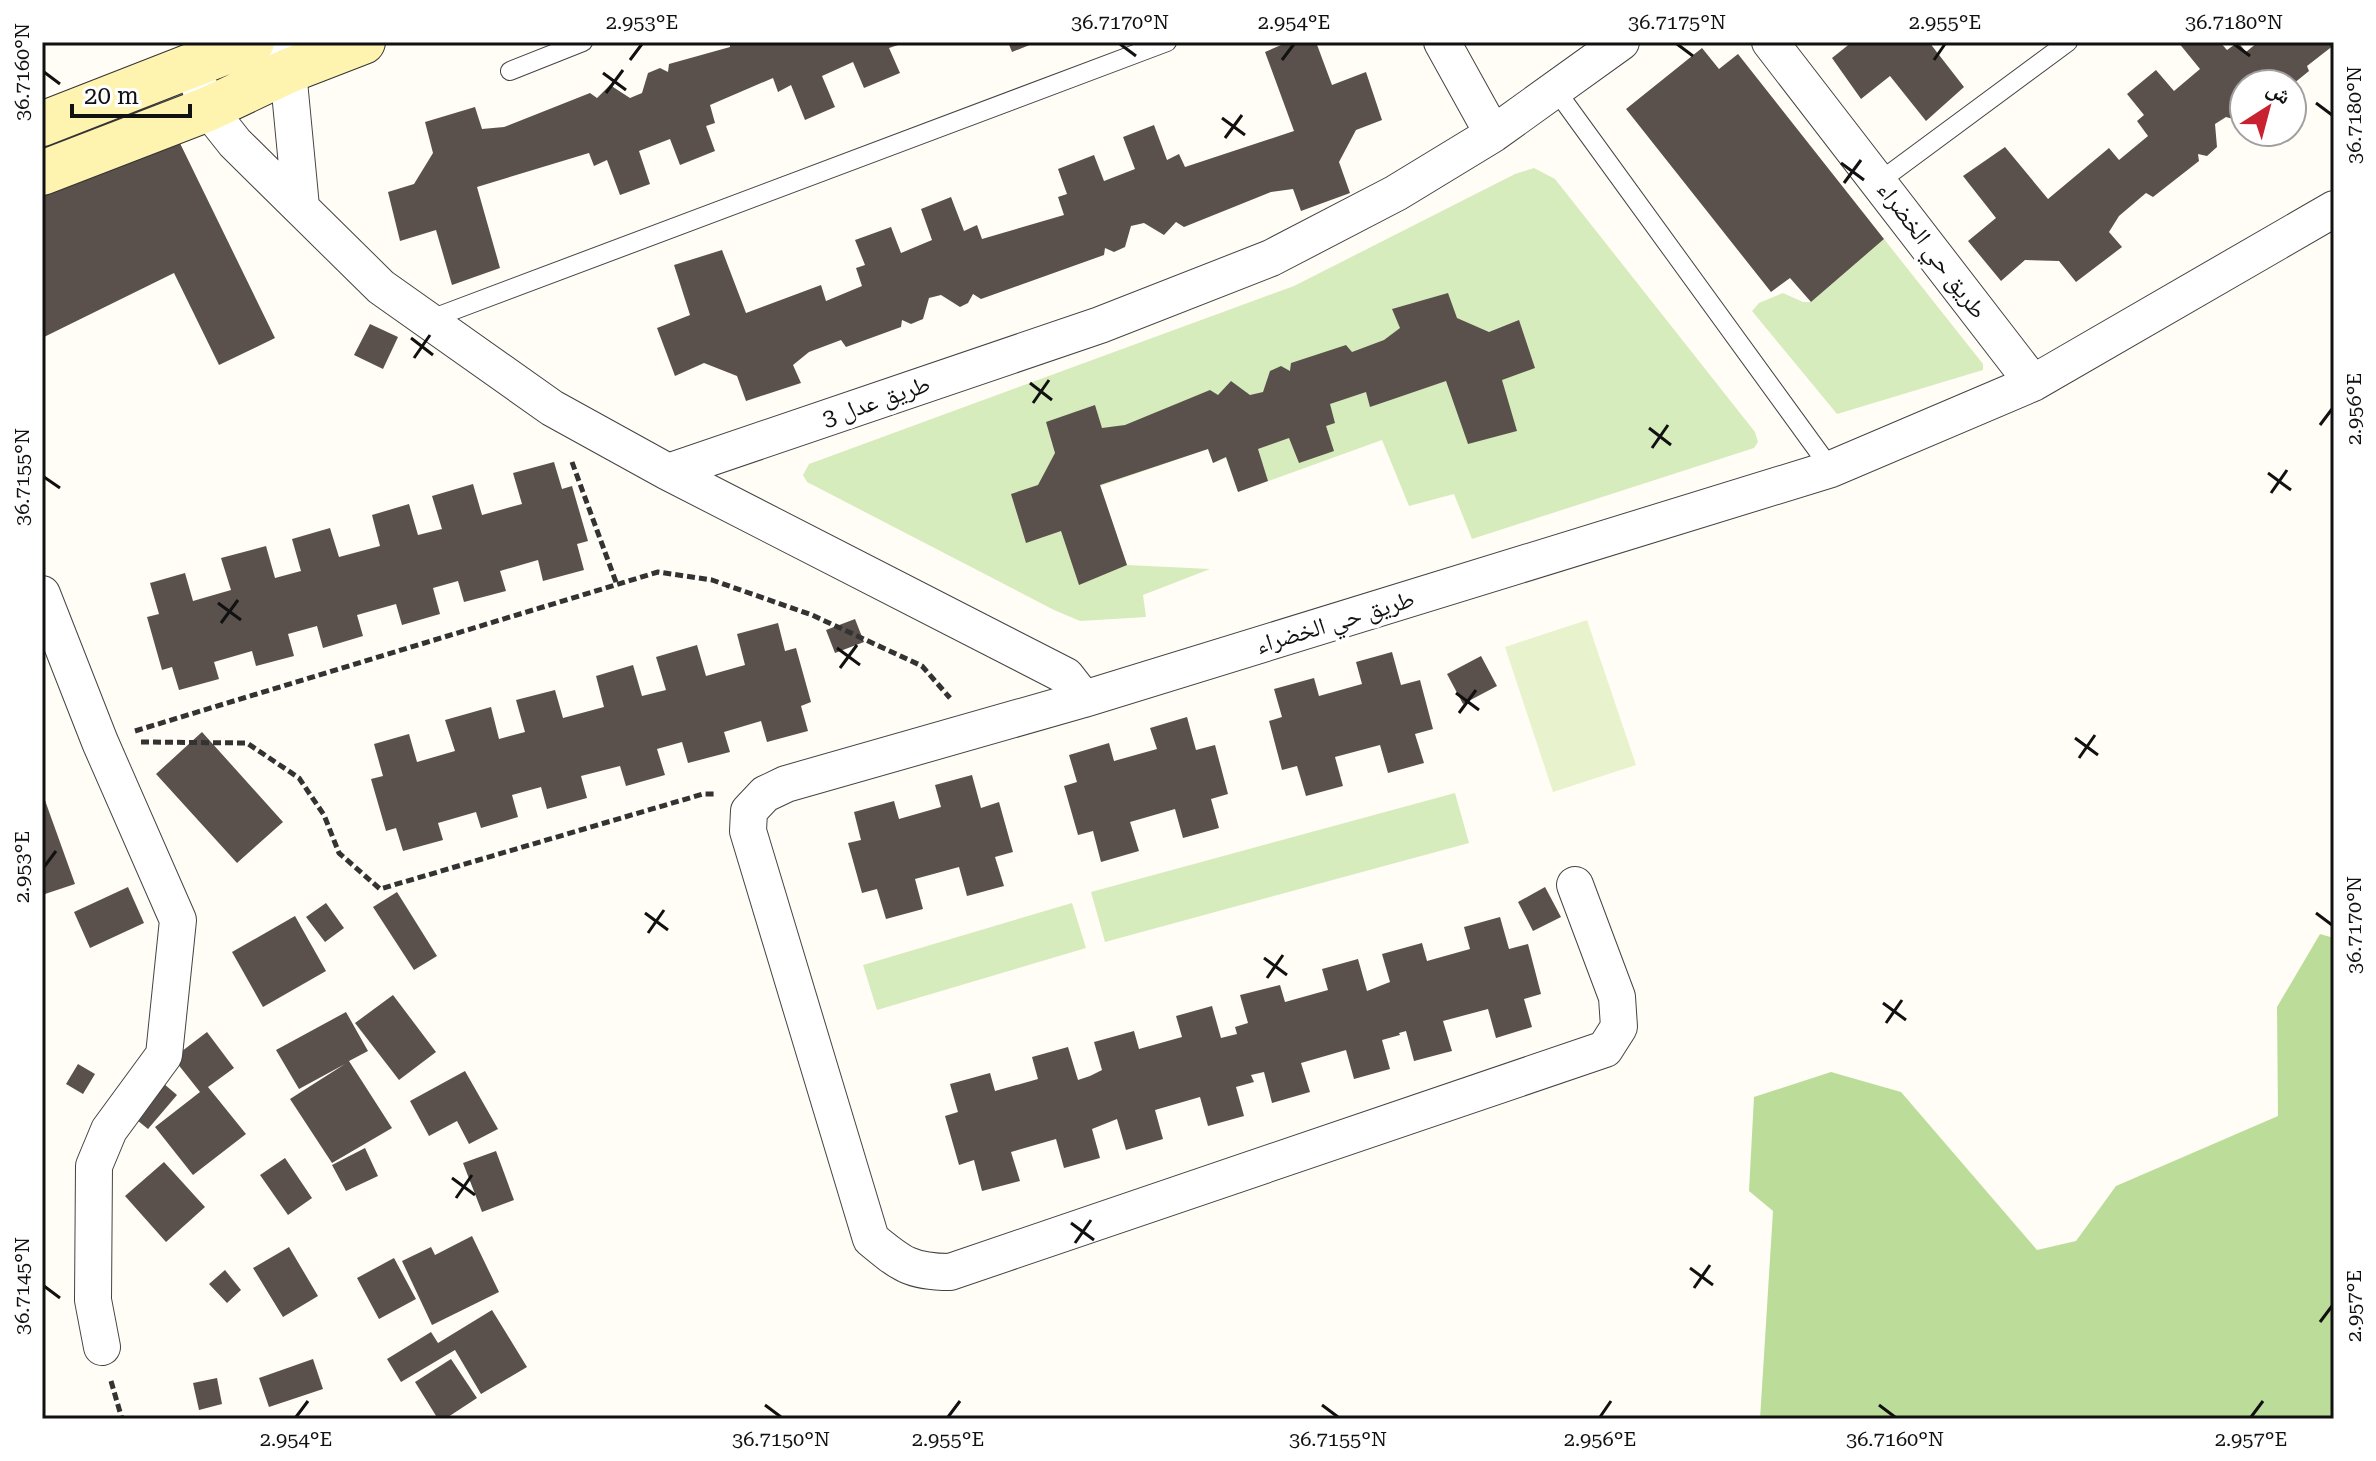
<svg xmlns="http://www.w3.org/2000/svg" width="2376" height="1461" font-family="'Roboto Serif','Noto Naskh Arabic',serif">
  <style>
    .green { fill: #d7ecbc }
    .forest { fill: #bcdd9a }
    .pitch { fill: #e8f3ce }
    .building { fill: #5a514d }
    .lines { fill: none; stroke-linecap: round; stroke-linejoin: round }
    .service-casing { stroke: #444; stroke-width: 20 }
    .minor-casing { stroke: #444; stroke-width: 38 }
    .secondary-casing { stroke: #333; stroke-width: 46 }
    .path { stroke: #333; stroke-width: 5; stroke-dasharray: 8 4; stroke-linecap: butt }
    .service { stroke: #fff; stroke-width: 18 }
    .minor { stroke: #fff; stroke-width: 36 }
    .secondary { stroke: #fff3b0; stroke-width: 44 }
    .ticks { fill: none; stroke: #111; stroke-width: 3 }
    .labels { text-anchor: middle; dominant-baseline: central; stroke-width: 8; stroke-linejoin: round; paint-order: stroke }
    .street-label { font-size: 24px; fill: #111; stroke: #fff }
    .neatline { fill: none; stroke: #111; stroke-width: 3 }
    .ticks-label { font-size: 20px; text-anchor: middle; fill: #111 }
  </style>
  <rect width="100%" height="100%" fill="#fffdf5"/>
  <path class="green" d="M 1534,168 L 1555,179 L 1755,432 L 1758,442 L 1754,448 L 1472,539 L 1454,494 L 1409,506 L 1382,440 L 1238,492 L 1226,458 L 1213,463 L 1208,449 L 1100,486 L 1127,565 L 1210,569 L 1143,595 L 1146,617 L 1080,621 L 1054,610 L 807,482 L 803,475 L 809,464 L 1294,286 L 1515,174 Z
    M 1884,239 L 1983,364 L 1983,370 L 1837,414 L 1752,311 L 1759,303 L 1783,293 L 1803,302 L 1811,302 Z
    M 1455,793 L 1469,843 L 1105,942 L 1091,892 Z
    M 1072,903 L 1086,948 L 877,1010 L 863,965 Z"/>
  <path class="forest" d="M 2320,934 L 2334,938 L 2334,1419 L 1760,1419 L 1773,1211 L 1749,1191 L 1754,1097 L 1831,1072 L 1901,1092 L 2037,1250 L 2076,1241 L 2116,1186 L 2278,1116 L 2277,1007 Z"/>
  <path class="pitch" d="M 1587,620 L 1636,765 L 1553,792 L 1505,647 Z"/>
  <path class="building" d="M 730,42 L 897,42 L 898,45 L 889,48 L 900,73 L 864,88 L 853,62 L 822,76 L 835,107 L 805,120 L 791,85 L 778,92 L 773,78 L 710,105 L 715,123 L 706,126 L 715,151 L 680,165 L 670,139 L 639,151 L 650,184 L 620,195 L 607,160 L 594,166 L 589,153 L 477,187 L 500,268 L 452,285 L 436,230 L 400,241 L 388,192 L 414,184 L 433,153 L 425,122 L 475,107 L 482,129 L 504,127 L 590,93 L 597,98 L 610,85 L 630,98 L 642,93 L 648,73 L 660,68 L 668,72 L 669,64 L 730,47 Z
    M 1008,42 L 1037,42 L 1012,52 Z
    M 1288,42 L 1316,42 L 1332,85 L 1366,72 L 1382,120 L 1356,130 L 1339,162 L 1350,193 L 1301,211 L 1293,189 L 1271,192 L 1184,227 L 1176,222 L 1164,235 L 1144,223 L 1131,226 L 1125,247 L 1114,252 L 1105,248 L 1104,255 L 981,299 L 973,294 L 968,303 L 960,307 L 941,295 L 929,298 L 923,319 L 911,324 L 902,320 L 901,327 L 846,347 L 841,340 L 809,352 L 793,365 L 801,383 L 746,401 L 737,376 L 704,363 L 675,376 L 657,328 L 690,315 L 674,265 L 722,250 L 746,313 L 821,285 L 826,301 L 862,286 L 856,268 L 865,265 L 855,240 L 891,227 L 901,253 L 932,240 L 921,209 L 951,197 L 964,231 L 977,225 L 982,239 L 1064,215 L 1058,197 L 1067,194 L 1058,169 L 1094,155 L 1104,181 L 1135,169 L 1123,137 L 1154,125 L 1167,160 L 1179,154 L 1185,167 L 1294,131 L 1265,52 Z
    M 1852,42 L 1929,42 L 1964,87 L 1926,121 L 1890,76 L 1861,99 L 1832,58 Z
    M 2178,42 L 2220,42 L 2227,50 L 2238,42 L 2246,52 L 2258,42 L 2334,42 L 2334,45 L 2307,66 L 2309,71 L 2293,84 L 2244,84 L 2244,122 L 2226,117 L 2215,124 L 2217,147 L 2207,156 L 2198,154 L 2199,161 L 2153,197 L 2146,193 L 2119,216 L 2109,232 L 2122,247 L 2076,282 L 2059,261 L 2025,260 L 2001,281 L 1968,241 L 1996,218 L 1963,176 L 2005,147 L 2048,199 L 2109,148 L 2119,160 L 2148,136 L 2137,121 L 2144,115 L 2127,94 L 2156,70 L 2174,91 L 2200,69 Z
    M 1702,48 L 1719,69 L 1738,54 L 1884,239 L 1811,302 L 1790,278 L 1771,292 L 1626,109 Z
    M 175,133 L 275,338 L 219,365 L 174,273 L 42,338 L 42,197 Z
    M 1448,293 L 1457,318 L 1489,332 L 1519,320 L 1535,368 L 1502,380 L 1517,431 L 1468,444 L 1446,381 L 1370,407 L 1366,392 L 1330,404 L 1335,423 L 1326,426 L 1334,451 L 1299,463 L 1289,438 L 1258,449 L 1268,481 L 1238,492 L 1226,457 L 1213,463 L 1208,449 L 1100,485 L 1127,565 L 1079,585 L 1061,531 L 1026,543 L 1011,494 L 1038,485 L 1055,453 L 1046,422 L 1095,405 L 1102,428 L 1125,425 L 1210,390 L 1218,395 L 1231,381 L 1250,395 L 1263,392 L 1270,371 L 1281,366 L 1290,371 L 1291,363 L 1346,345 L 1352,352 L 1384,340 L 1400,328 L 1392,309 Z
    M 370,324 L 398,337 L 383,369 L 354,355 Z
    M 554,462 L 562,489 L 572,486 L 588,541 L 577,544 L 584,570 L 543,581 L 538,560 L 500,571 L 506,591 L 464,602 L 458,581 L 433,588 L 440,614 L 402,625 L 396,604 L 357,615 L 363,636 L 323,648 L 317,626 L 288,634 L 294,656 L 256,666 L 252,651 L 214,662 L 219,679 L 179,690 L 172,667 L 162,670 L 147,617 L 159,614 L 150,583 L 185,573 L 193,601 L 231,590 L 221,558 L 266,546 L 275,578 L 301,571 L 292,539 L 330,528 L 339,557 L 380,546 L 372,515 L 409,504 L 418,535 L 442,529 L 432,496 L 473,484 L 482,515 L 522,504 L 513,473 Z
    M 855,619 L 864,642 L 835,653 L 826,630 Z
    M 778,623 L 785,651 L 796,648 L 811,702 L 801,706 L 808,731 L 767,742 L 761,721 L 724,732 L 730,752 L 688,763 L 682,742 L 657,749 L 665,775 L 626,786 L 620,766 L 581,776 L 587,798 L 547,809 L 541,787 L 512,795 L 518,817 L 481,828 L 476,812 L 438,823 L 443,840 L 403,851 L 396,828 L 386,831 L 371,779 L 383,776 L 374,744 L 409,734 L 417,762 L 455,751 L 445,720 L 491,707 L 499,739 L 525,732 L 516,700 L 555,690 L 563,718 L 604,707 L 596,676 L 633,665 L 642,696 L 666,690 L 656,657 L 697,645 L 706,676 L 745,665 L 737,634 Z
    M 1392,652 L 1401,685 L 1420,680 L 1433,729 L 1415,734 L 1424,763 L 1388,773 L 1380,745 L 1335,757 L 1343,786 L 1306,796 L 1297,766 L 1282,770 L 1269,721 L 1282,717 L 1274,689 L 1314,678 L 1319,696 L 1362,684 L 1356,662 Z
    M 1481,656 L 1497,686 L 1463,704 L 1447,674 Z
    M 1187,717 L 1196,750 L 1215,745 L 1228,794 L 1211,799 L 1219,828 L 1183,838 L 1175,809 L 1130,822 L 1139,851 L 1101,862 L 1093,831 L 1078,835 L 1064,786 L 1077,782 L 1069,755 L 1109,743 L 1114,761 L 1157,749 L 1150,728 Z
    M 202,732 L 283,822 L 237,863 L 156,774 Z
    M 972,775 L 981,808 L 999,802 L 1013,852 L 995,857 L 1004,886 L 967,896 L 959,867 L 915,879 L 923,909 L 886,919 L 877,889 L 862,893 L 848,843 L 861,840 L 854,812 L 894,801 L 899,819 L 941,807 L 935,785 Z
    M 42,792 L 75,884 L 42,895 Z
    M 128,887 L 144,923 L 90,948 L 74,912 Z
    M 1545,887 L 1561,917 L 1533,931 L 1518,902 Z
    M 397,892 L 437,956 L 414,970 L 373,907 Z
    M 326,903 L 344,928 L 325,942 L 306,917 Z
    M 295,916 L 326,971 L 263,1007 L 232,952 Z
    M 1500,917 L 1509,949 L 1528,944 L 1541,994 L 1524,999 L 1532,1027 L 1496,1038 L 1488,1009 L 1443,1021 L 1452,1051 L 1414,1061 L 1406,1031 L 1399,1033 L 1400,1035 L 1382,1040 L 1390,1069 L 1354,1079 L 1346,1050 L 1301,1063 L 1310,1092 L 1272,1103 L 1264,1072 L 1251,1075 L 1254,1082 L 1236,1087 L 1244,1116 L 1208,1126 L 1200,1097 L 1155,1110 L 1163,1139 L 1126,1150 L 1117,1119 L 1092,1129 L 1100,1158 L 1064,1168 L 1056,1139 L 1011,1152 L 1020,1181 L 982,1191 L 974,1160 L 959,1165 L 945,1116 L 958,1112 L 950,1084 L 990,1073 L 995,1091 L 1038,1079 L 1032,1057 L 1068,1047 L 1078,1080 L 1090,1076 L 1102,1070 L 1094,1042 L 1134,1031 L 1139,1049 L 1182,1037 L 1176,1016 L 1212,1006 L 1221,1038 L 1237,1034 L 1235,1027 L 1248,1023 L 1240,995 L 1280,985 L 1285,1002 L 1328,990 L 1322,969 L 1358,959 L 1367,991 L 1390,982 L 1382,954 L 1422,943 L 1427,961 L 1470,949 L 1464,927 Z
    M 393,995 L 436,1052 L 399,1080 L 355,1023 Z
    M 346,1012 L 368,1051 L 349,1061 L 392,1128 L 332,1163 L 290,1099 L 345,1064 L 299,1089 L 276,1050 Z
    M 207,1032 L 234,1068 L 208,1087 L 246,1134 L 193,1175 L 155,1127 L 200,1092 L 173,1058 Z
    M 78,1064 L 95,1074 L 83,1094 L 66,1084 Z
    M 465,1071 L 498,1129 L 469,1144 L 457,1121 L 429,1136 L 410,1101 Z
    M 157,1078 L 177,1095 L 148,1129 L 127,1112 Z
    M 365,1148 L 378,1176 L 346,1191 L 332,1165 Z
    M 496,1151 L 514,1200 L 482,1212 L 463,1163 Z
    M 285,1158 L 312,1198 L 288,1215 L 260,1175 Z
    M 164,1162 L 205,1207 L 166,1242 L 125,1196 Z
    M 472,1236 L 499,1292 L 432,1325 L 402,1261 L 431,1247 L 435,1255 Z
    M 289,1247 L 318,1296 L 283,1317 L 253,1268 Z
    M 394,1258 L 416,1299 L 379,1319 L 357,1278 Z
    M 225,1270 L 241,1290 L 227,1303 L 209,1284 Z
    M 492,1310 L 527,1367 L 481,1394 L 455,1350 L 401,1382 L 387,1359 L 431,1332 L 438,1343 Z
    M 313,1359 L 323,1389 L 269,1407 L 259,1378 Z
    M 451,1359 L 477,1398 L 445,1419 L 438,1419 L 415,1382 Z
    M 217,1378 L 222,1404 L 199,1410 L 193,1383 Z"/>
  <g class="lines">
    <g class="service-casing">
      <path id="service" d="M 510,71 L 583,42
        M 1555,89 L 1831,469
        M 1880,181 L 2068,42
        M 428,320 L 1167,42"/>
    </g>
    <g class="minor-casing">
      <path id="minor" d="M 277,42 L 288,71 L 301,207
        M 1442,42 L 1493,134 L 1621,42
        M 1770,42 L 2033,383
        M 192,67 L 208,109 L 235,143 L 381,287 L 552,408 L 668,472 L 1100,325 L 1271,258 L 1396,193 L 1493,134
        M 668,472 L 1066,676 L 1084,699 L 1831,469 L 2033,383 L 2334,209
        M 42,594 L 100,742 L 178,920 L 164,1055 L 109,1130 L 94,1166 L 93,1300 L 102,1347
        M 1084,699 L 786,784 L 765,794 L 749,811 L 748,831 L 871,1239 C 901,1264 911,1272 950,1272 L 1605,1049 L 1619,1027 L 1617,997 L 1575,885"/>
    </g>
    <g class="secondary-casing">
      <path id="secondary" d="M 42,124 L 252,42
        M 42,173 L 208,109 L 288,71 L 363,42"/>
    </g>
    <path class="path" d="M 572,462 L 617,585
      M 135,731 L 658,572 L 712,580 L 812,615 L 922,666 L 950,698
      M 141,742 L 247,743 L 299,778 L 324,815 L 339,853 L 380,889 L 703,794 L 716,794
      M 111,1381 L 122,1419"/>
    <use href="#service" class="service"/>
    <use href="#minor" class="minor"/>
    <use href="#secondary" class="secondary"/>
  </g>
  <path class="ticks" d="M 1120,44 L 1136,56M 1677,44 L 1693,56M 2234,44 L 2250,56M 630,60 L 642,44M 1282,60 L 1294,44M 1934,60 L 1945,44M 44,72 L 60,84M 603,73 L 626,90M 606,93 L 623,70M 2316,103 L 2332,115M 1222,118 L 1245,135M 1225,138 L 1242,115M 1841,163 L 1864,180M 1844,183 L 1861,160M 411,338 L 433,355M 414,358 L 430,335M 1030,383 L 1052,400M 1033,403 L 1049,380M 2320,425 L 2332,409M 1649,428 L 1671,445M 1652,448 L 1668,425M 2268,473 L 2291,490M 44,477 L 60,488M 2271,493 L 2287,470M 218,603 L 241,620M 221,623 L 238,600M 837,648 L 860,665M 840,668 L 857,645M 1456,693 L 1479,710M 1459,713 L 1476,690M 2075,738 L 2098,755M 2079,758 L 2095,735M 44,867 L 56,851M 645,913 L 668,930M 2316,913 L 2332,925M 648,933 L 664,910M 1264,958 L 1287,975M 1267,978 L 1283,955M 1883,1003 L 1906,1020M 1886,1023 L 1902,1000M 452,1178 L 475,1195M 456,1198 L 472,1175M 1071,1223 L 1094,1240M 1075,1243 L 1091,1220M 1690,1268 L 1713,1285M 44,1286 L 60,1298M 1694,1288 L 1710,1265M 2320,1322 L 2332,1306M 765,1405 L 781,1417M 1322,1405 L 1338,1417M 1879,1405 L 1895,1417M 296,1417 L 308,1401M 948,1417 L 960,1401M 1600,1417 L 1611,1401M 2251,1417 L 2263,1401"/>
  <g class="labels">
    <g class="street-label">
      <text transform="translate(1932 250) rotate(53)">طريق حي الخضراء</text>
      <text transform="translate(876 401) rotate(-19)">طريق عدل 3</text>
      <text transform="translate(1335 622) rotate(-17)">طريق حي الخضراء</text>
    </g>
  </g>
  <rect width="2376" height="1461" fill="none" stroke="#ffffff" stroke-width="88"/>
  <g transform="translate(2268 108) rotate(36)"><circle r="38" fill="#ffffff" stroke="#a0a0a0" stroke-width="2"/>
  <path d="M0-6L14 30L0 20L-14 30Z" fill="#c82232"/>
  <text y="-12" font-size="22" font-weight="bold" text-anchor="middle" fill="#111111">ش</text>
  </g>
  <path d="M72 104v12h118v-12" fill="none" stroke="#111111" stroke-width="4"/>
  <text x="84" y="104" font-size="24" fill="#111111" stroke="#ffffff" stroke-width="6" paint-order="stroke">20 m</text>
  <rect x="44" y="44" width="2288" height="1373" class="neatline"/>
  <g class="ticks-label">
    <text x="642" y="29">2.953°E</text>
    <text x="1120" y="29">36.7170°N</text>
    <text x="1294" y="29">2.954°E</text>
    <text x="1677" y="29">36.7175°N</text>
    <text x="1945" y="29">2.955°E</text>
    <text x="2234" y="29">36.7180°N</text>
    <text transform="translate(22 72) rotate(-90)" y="7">36.7160°N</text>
    <text transform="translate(2354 115) rotate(-90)" y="7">36.7180°N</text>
    <text transform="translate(2354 409) rotate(-90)" y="7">2.956°E</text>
    <text transform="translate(22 477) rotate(-90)" y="7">36.7155°N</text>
    <text transform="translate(22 867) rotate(-90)" y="7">2.953°E</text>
    <text transform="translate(2354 925) rotate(-90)" y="7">36.7170°N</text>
    <text transform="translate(22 1286) rotate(-90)" y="7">36.7145°N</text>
    <text transform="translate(2354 1306) rotate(-90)" y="7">2.957°E</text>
    <text x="296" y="1446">2.954°E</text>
    <text x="781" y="1446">36.7150°N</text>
    <text x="948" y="1446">2.955°E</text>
    <text x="1338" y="1446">36.7155°N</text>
    <text x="1600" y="1446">2.956°E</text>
    <text x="1895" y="1446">36.7160°N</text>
    <text x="2251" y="1446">2.957°E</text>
  </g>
</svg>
